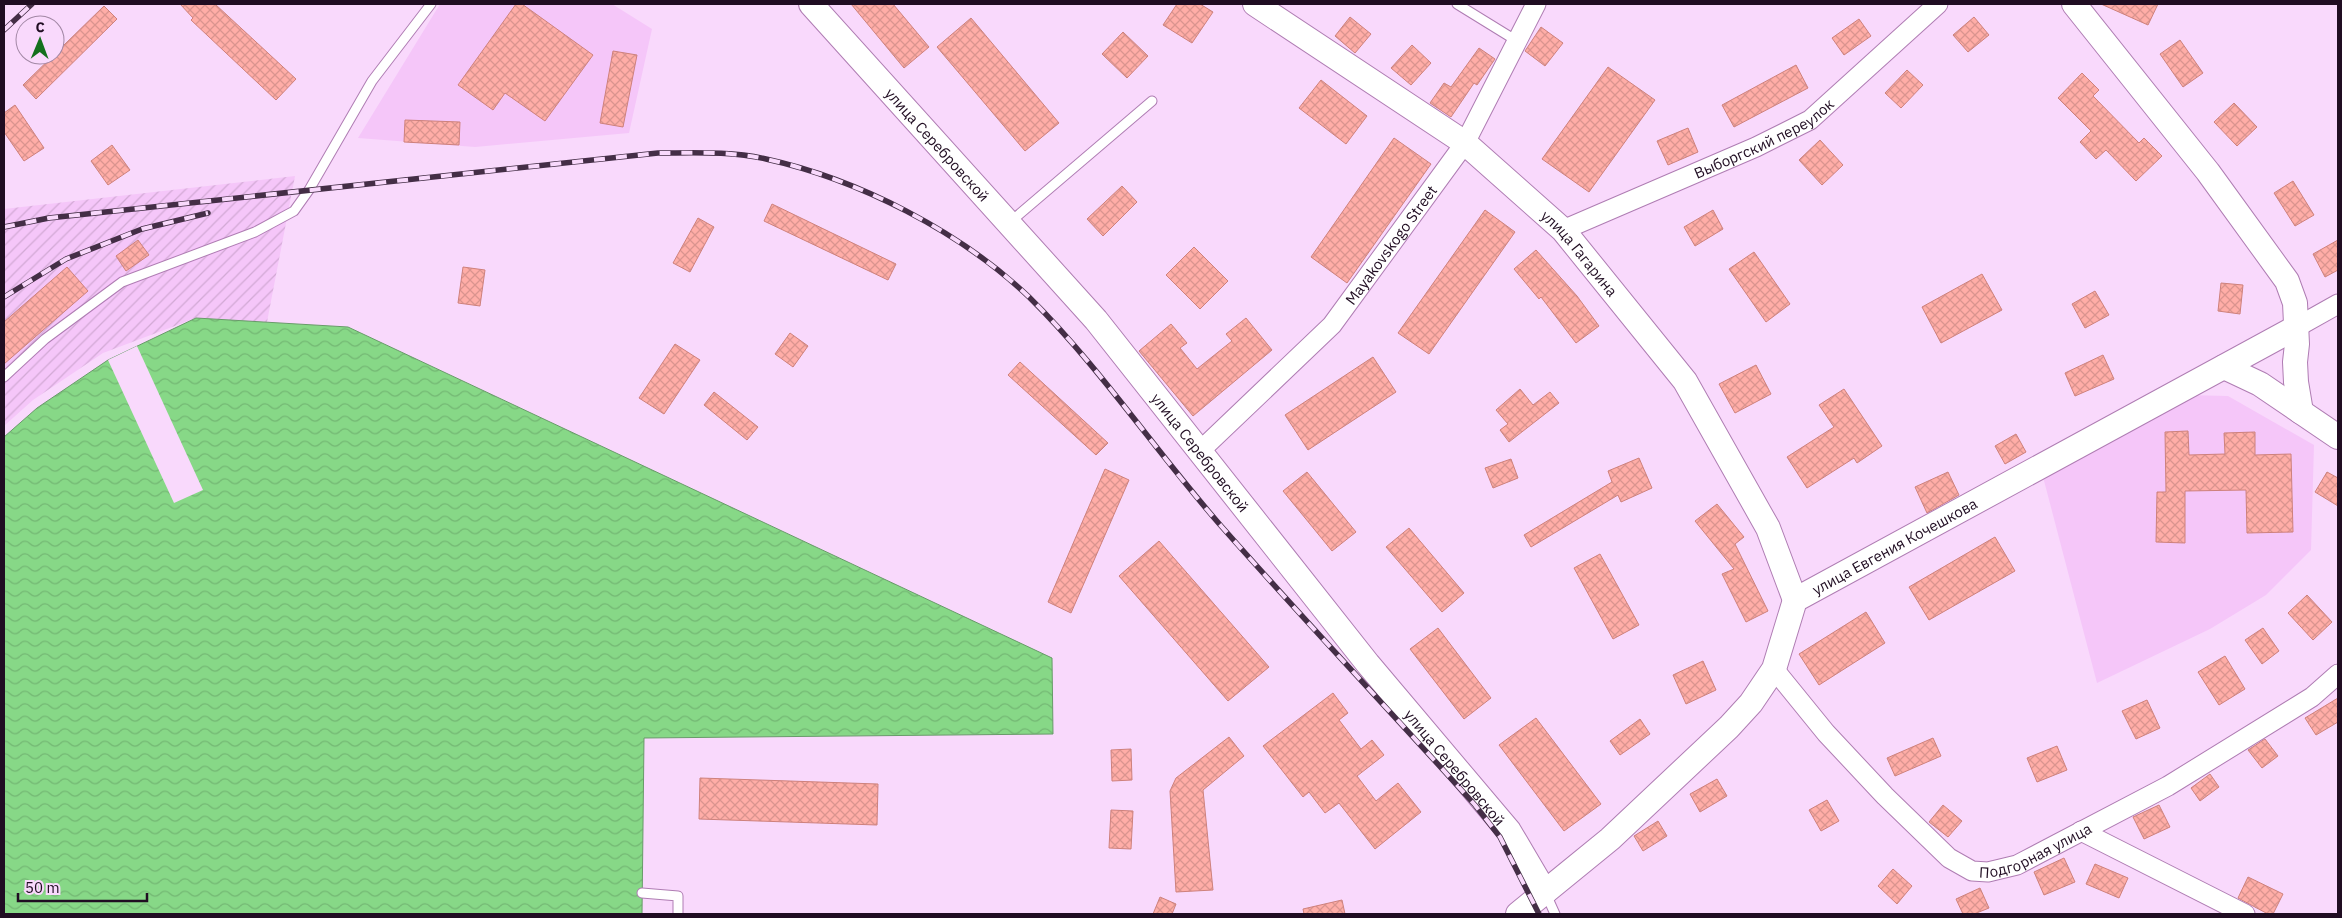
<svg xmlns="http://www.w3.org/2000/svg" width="2342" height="918" font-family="'IBM Plex Sans',sans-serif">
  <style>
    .built { fill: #f5c6f9 }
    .industrial { fill: url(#industrial-furrows) }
    .water { fill: url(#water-waves); stroke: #689b69 }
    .pier { fill: #f9d9fc }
    .building { fill: url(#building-cross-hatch); stroke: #ce817c }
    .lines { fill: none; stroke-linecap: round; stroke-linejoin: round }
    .service-casing { stroke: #af7db3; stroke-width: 11 }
    .minor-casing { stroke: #af7db3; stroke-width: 21 }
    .tertiary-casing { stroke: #af7db3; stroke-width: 26 }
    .service { stroke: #fff; stroke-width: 9 }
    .minor { stroke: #fff; stroke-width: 19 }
    .tertiary { stroke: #fff; stroke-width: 24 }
    .rail-casing { stroke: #442e46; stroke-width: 5.5 }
    .rail { stroke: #f9d9fc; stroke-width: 4; stroke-dasharray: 11; stroke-linecap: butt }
    .labels { text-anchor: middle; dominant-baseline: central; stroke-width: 5; stroke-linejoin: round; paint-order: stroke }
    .street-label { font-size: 15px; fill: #200d22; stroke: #f9d9fc }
  </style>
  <defs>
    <pattern id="industrial-furrows" width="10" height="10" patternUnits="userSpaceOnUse" patternTransform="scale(1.25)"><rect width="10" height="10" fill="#f5c6f9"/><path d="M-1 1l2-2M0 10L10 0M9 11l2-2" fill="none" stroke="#d2a9d5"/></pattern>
    <pattern id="water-waves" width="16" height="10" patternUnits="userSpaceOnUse" patternTransform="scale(1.25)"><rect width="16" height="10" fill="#87d887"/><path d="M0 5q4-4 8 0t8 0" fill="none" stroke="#74b874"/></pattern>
    <pattern id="building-cross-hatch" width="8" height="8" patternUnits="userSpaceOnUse" patternTransform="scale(1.25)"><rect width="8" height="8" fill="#ffada7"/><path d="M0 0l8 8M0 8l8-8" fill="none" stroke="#da948f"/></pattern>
  </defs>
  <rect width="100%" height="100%" fill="#f9d9fc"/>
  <path class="built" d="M 440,4 L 612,4 L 652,29 L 629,133 L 475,147 L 358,138 Z
    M 2186,395 L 2228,396 L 2314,445 L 2311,550 L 2266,595 L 2210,629 L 2097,683 L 2042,473 Z"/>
  <path class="industrial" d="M 295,176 L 267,322 L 196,318 L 103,353 L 33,400 L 4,426 L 4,209 Z"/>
  <path class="water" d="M 196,318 L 348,327 L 1052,658 L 1053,734 L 644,738 L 642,914 L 4,914 L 4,437 L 37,408 L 108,360 Z"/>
  <path class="pier" d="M 137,346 L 203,490 L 174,503 L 108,360 Z"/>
  <path class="building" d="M 180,4 L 215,4 L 296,79 L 276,100 L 191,20 L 193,18 Z
    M 516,4 L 522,4 L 593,55 L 545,121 L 505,93 L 493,110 L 458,85 Z
    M 851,4 L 893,4 L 929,47 L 904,68 Z
    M 1177,4 L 1200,4 L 1213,12 L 1192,43 L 1163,25 Z
    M 2101,4 L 2158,4 L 2148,25 Z
    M 104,6 L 117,19 L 36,99 L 23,85 Z
    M 1350,17 L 1371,34 L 1355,53 L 1335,36 Z
    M 1974,17 L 1989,35 L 1968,52 L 1953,35 Z
    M 971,18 L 1059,123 L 1025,151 L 937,47 Z
    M 1859,19 L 1871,36 L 1844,55 L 1832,38 Z
    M 1541,27 L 1563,43 L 1545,66 L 1525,51 Z
    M 1123,32 L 1148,56 L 1127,78 L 1102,54 Z
    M 2180,40 L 2203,73 L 2183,87 L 2160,54 Z
    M 1412,45 L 1431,63 L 1411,85 L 1391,68 Z
    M 1479,48 L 1495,59 L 1477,85 L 1474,83 L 1451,117 L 1430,103 L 1444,83 L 1451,87 Z
    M 613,51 L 637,55 L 623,127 L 600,123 Z
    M 1796,65 L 1808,88 L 1734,127 L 1722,105 Z
    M 1608,67 L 1655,100 L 1589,192 L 1542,159 Z
    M 1907,70 L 1923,85 L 1901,108 L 1885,93 Z
    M 2082,73 L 2099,90 L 2093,96 L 2139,143 L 2144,138 L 2162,156 L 2136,181 L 2106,150 L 2096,159 L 2080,142 L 2091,131 L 2058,98 Z
    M 1321,80 L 1367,116 L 1346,144 L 1299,108 Z
    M 2234,103 L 2257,127 L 2237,146 L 2214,122 Z
    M 15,105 L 44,148 L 24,161 L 4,132 L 4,113 Z
    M 405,120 L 460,122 L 459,145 L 404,142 Z
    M 1688,128 L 1698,152 L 1668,165 L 1657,141 Z
    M 1394,138 L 1431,164 L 1347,283 L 1311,257 Z
    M 1820,140 L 1843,165 L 1822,185 L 1799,160 Z
    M 112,145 L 130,170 L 108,185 L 91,161 Z
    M 2293,181 L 2314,215 L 2295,226 L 2274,193 Z
    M 1122,186 L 1137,202 L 1103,236 L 1087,219 Z
    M 772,204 L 896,264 L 888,280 L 764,221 Z
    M 1485,210 L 1515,232 L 1429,354 L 1398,333 Z
    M 1713,210 L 1723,229 L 1695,246 L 1684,227 Z
    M 698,218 L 714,227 L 690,272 L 673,263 Z
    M 138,240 L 149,255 L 126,271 L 116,256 Z
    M 2338,240 L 2338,270 L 2325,277 L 2313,254 Z
    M 1194,247 L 1228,281 L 1200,309 L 1166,275 Z
    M 1536,250 L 1577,296 L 1599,326 L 1576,343 L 1541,297 L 1539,299 L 1514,269 Z
    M 1754,252 L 1790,304 L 1766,322 L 1729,269 Z
    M 67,267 L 88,291 L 4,364 L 4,322 Z
    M 463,267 L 485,270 L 480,306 L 458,303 Z
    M 1982,274 L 2002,310 L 1941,343 L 1922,307 Z
    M 2221,283 L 2243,285 L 2240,314 L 2218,311 Z
    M 2095,291 L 2109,315 L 2085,328 L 2072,304 Z
    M 1246,318 L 1272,350 L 1193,416 L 1139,351 L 1171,324 L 1187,343 L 1180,348 L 1197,369 L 1232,341 L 1226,334 Z
    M 790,333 L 808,346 L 793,367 L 775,354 Z
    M 675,344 L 700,360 L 664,414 L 639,398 Z
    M 2103,355 L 2114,379 L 2075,396 L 2065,373 Z
    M 1373,357 L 1396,392 L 1308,450 L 1285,415 Z
    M 1020,362 L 1108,443 L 1096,455 L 1008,375 Z
    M 1756,365 L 1771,394 L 1735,413 L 1719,384 Z
    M 1520,389 L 1533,405 L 1550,392 L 1559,403 L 1509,442 L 1500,430 L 1508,424 L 1496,410 Z
    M 1844,389 L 1882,446 L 1857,463 L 1854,458 L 1807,488 L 1787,457 L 1834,427 L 1819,405 Z
    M 714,392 L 758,427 L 747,440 L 704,405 Z
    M 2188,431 L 2189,455 L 2225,454 L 2224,433 L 2255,432 L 2255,455 L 2291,454 L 2293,532 L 2247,533 L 2246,490 L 2185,491 L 2185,543 L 2156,542 L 2157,492 L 2166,492 L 2165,432 Z
    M 2016,434 L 2026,452 L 2005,464 L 1995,446 Z
    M 1639,458 L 1652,488 L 1621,502 L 1618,495 L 1531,547 L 1524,535 L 1612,482 L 1608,471 Z
    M 1511,459 L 1518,478 L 1493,488 L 1485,468 Z
    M 1105,469 L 1129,480 L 1071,613 L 1048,602 Z
    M 1307,472 L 1356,532 L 1332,551 L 1283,491 Z
    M 1948,472 L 1959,495 L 1927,513 L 1915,487 Z
    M 2327,472 L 2338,478 L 2338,506 L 2315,492 Z
    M 1717,504 L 1744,537 L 1735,544 L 1768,611 L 1746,622 L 1722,574 L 1734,569 L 1695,521 Z
    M 1409,528 L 1464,593 L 1442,612 L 1386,547 Z
    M 1995,537 L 2015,571 L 1929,620 L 1909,587 Z
    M 1159,541 L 1269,667 L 1228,701 L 1119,576 Z
    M 1600,554 L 1639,625 L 1613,639 L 1574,568 Z
    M 2307,595 L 2332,622 L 2313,640 L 2288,613 Z
    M 1866,612 L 1885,643 L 1819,685 L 1799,654 Z
    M 1438,628 L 1491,698 L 1464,719 L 1410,649 Z
    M 2263,628 L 2279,651 L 2262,664 L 2245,640 Z
    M 2225,656 L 2245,689 L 2219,705 L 2198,672 Z
    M 1703,661 L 1716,690 L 1686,704 L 1673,675 Z
    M 1333,693 L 1348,713 L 1339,720 L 1361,749 L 1372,740 L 1384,755 L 1357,776 L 1376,801 L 1398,783 L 1421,812 L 1375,849 L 1339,803 L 1325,813 L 1309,792 L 1303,797 L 1263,746 Z
    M 2338,698 L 2338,722 L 2316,735 L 2305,718 Z
    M 2147,700 L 2160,728 L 2136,739 L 2122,711 Z
    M 1536,718 L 1601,804 L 1564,831 L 1499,745 Z
    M 1640,719 L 1650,734 L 1620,755 L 1610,741 Z
    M 1229,737 L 1244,756 L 1203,790 L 1213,890 L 1176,892 L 1170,791 L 1176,778 Z
    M 1933,738 L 1941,756 L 1895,776 L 1887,758 Z
    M 2265,739 L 2278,756 L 2262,768 L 2248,750 Z
    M 2057,746 L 2067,770 L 2037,782 L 2027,758 Z
    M 1131,749 L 1132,780 L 1112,781 L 1111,750 Z
    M 2210,774 L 2219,787 L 2200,801 L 2191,788 Z
    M 700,778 L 878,784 L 877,825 L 699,819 Z
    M 1717,779 L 1727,796 L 1700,812 L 1690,794 Z
    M 1827,800 L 1839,821 L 1821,831 L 1809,810 Z
    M 1943,805 L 1962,821 L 1948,837 L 1929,822 Z
    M 2159,805 L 2170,827 L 2144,839 L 2133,817 Z
    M 1111,810 L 1133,811 L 1131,849 L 1109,848 Z
    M 1658,821 L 1667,836 L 1643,851 L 1634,836 Z
    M 2064,858 L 2075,882 L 2044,895 L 2034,872 Z
    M 2095,864 L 2128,878 L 2119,898 L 2086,884 Z
    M 1893,869 L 1912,886 L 1897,904 L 1878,886 Z
    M 2248,877 L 2283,894 L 2273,914 L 2268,914 L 2238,898 Z
    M 1980,888 L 1989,908 L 1974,914 L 1963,914 L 1956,899 Z
    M 1160,897 L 1176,904 L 1172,914 L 1153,914 Z
    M 1342,900 L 1345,914 L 1304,914 L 1303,909 Z"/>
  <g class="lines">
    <g class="service-casing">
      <path id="service" d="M 1457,4 L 1517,41
        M 1009,223 L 1152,101
        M 4,377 L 45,339 L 122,282 L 255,232 L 294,211 L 309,190 L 372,81 L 431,4
        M 642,893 L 678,896 L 678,914
        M 1546,894 L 1555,914"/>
    </g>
    <g class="minor-casing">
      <g id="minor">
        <path id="s1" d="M 1563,230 L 1756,147 L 1810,120 L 1938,4"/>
        <path d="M 2297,327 L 2338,304"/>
        <path id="s2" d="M 1200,451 L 1332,325 L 1465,143 L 1536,4"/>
        <path id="s3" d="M 1774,669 L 1826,733 L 1885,796 L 1949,858 L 1972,871 L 1988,872 L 2017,865 L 2168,786 L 2312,697 L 2338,674"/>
        <path d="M 2081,831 L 2245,914"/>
      </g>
    </g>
    <g class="tertiary-casing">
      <g id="tertiary">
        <path id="s4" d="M 811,4 L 1096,320 L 1368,664 L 1509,831 L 1545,892"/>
        <path id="s5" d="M 1255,4 L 1465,143 L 1563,230 L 1685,381 L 1768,528 L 1795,600"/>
        <path d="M 2074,4 L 2208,172 L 2287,281 L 2295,303 L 2297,344 L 2295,362 L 2296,382 L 2301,412"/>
        <path d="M 2224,367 L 2260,384 L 2338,437"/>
        <path id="s6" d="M 1518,914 L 1610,839 L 1729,727 L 1751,703 L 1774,669 L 1795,600 L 2297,327"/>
      </g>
    </g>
    <use href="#service" class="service"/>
    <use href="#minor" class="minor"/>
    <use href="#tertiary" class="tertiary"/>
    <g class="rail-casing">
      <path id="rail" d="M 4,30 L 32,4
        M 4,227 L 49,218 L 658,153 C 693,153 731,151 766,159 C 858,179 961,232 1029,297 C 1100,367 1156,452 1222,527 C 1305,621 1391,712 1475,805 L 1500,837 L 1539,914
        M 4,297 L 66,259 L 142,229 L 208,213"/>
    </g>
    <use href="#rail" class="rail"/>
  </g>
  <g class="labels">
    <g class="street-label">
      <text stroke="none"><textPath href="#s1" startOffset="221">Выборгский переулок</textPath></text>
      <text stroke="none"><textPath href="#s4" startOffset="189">улица Серебровской</textPath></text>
      <text stroke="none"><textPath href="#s2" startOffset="282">Mayakovskogo Street</textPath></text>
      <text stroke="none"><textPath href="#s5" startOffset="411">улица Гагарина</textPath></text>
      <text stroke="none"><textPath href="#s4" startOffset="594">улица Серебровской</textPath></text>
      <text stroke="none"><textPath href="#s6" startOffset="541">улица Евгения Кочешкова</textPath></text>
      <text stroke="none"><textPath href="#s4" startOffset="999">улица Серебровской</textPath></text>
      <text stroke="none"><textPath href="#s3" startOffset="352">Подгорная улица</textPath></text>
    </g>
  </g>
  <rect width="2342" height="918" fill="none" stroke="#200d22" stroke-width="10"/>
  <g transform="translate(40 40) rotate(1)"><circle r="24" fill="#f9d9fc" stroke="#a287a5"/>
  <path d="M0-4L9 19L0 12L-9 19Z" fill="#14701d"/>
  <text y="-8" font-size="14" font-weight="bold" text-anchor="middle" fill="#200d22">С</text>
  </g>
  <path d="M18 893v8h129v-8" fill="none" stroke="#200d22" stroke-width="2.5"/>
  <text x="25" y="893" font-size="15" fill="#200d22" stroke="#f9d9fc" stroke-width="4" paint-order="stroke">50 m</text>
</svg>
